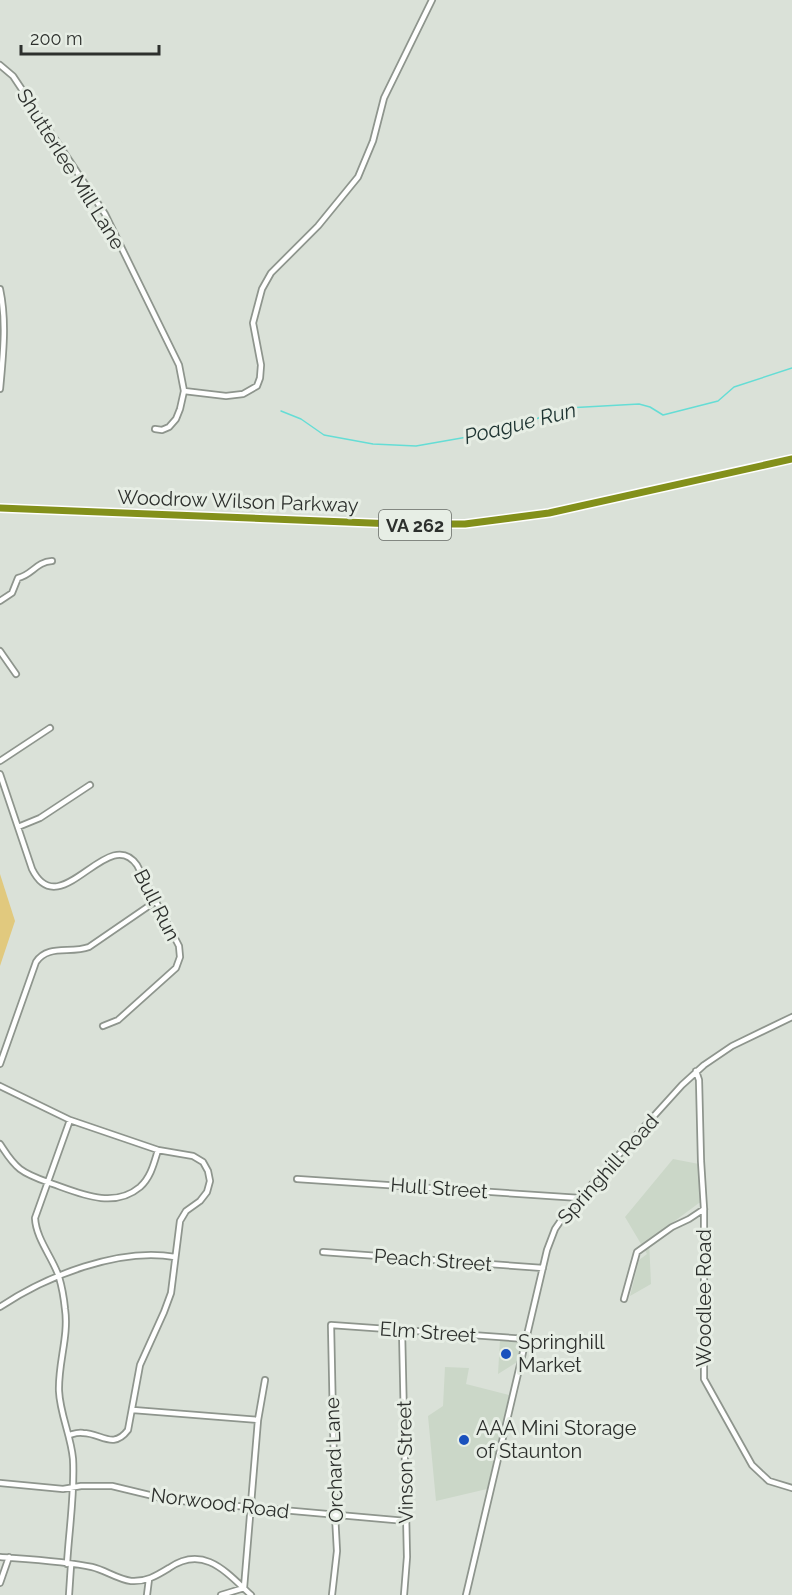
<svg xmlns="http://www.w3.org/2000/svg" width="792" height="1595" font-family="Raleway,sans-serif">
  <style>
    .built { fill: #cbd7c8 }
    .green { fill: #e1c97e }
    .lines { fill: none; stroke-linecap: round; stroke-linejoin: round }
    .stream { stroke: #65ddd5; stroke-width: 1.5 }
    .minor-casing { stroke: #8e958d; stroke-width: 8 }
    .highway-casing { stroke: #fff; stroke-width: 10 }
    .minor { stroke: #fff; stroke-width: 4.5 }
    .highway { stroke: #83901b; stroke-width: 7 }
    .poi-dot { fill: #1a51bd; stroke: #e7eee5; stroke-width: 2 }
    .labels { text-anchor: middle; dominant-baseline: central; stroke-width: 6; stroke-linejoin: round; paint-order: stroke }
    .shield { fill: #e7eee5; stroke: #656964; stroke-width: 1.5 }
    .shield-label { font-size: 18px; font-weight: bold; fill: #2d302d }
    .street-label { font-size: 20px; fill: #2d302d; stroke: #e7eee5 }
    .poi-label { font-size: 20px; fill: #2d302d; stroke: #e7eee5; text-anchor: start }
    .water-label { font-size: 21px; font-style: italic; fill: #1e3432; stroke: #e7eee5 }
  </style>
  <rect width="100%" height="100%" fill="#dae1d8"/>
  <path class="built" d="M 673,1159 L 699,1164 L 702,1203 L 699,1203 L 649,1240 L 651,1284 L 630,1296 L 639,1260 L 647,1254 L 625,1217 Z
    M 500,1339 L 522,1341 L 517,1362 L 498,1374 Z
    M 445,1367 L 469,1368 L 466,1384 L 509,1395 L 487,1489 L 436,1501 L 428,1416 L 443,1406 Z"/>
  <path class="green" d="M 0,874 L 15,921 L 0,966 Z"/>
  <g class="lines">
    <path class="stream" d="M 281,411 L 301,419 L 324,435 L 373,444 L 416,446 L 473,436 L 507,424 L 530,422 L 547,414 L 567,408 L 639,404 L 650,407 L 663,415 L 718,401 L 734,387 L 792,368"/>
    <g class="minor-casing">
      <path id="minor" d="M 0,65 L 13,76 L 105,214 L 179,365 L 184,391 L 180,409 L 176,419 L 169,427 L 162,430 L 155,429
        M 0,289 C 7,322 3,355 0,389
        M 184,391 L 226,396 L 243,394 L 257,386 L 260,378 L 261,365 L 253,323 L 262,289 L 271,273 L 318,226 L 358,177 L 373,141 L 384,98 L 432,0
        M 0,601 L 12,593 L 18,578 C 32,575 36,562 52,561
        M 0,651 L 16,674
        M 0,761 L 50,728
        M 0,774 L 32,869 C 60,926 108,823 137,865 L 179,946 L 180,957 L 176,968 L 118,1020 L 103,1026
        M 18,827 L 40,818 L 90,785
        M 0,1064 L 36,962 C 48,944 70,954 89,947 L 156,901
        M 696,1071 L 699,1080 L 701,1161 L 704,1209 L 704,1379 L 752,1465 L 769,1481 L 792,1488
        M 0,1086 L 70,1120 L 158,1150 L 193,1156 L 203,1162 L 208,1171 L 210,1181 L 207,1192 L 200,1201 L 186,1211 L 180,1221 L 171,1293 L 164,1312 L 140,1365 L 128,1430 C 113,1450 101,1433 83,1433 C 78,1432 73,1434 69,1435
        M 0,1144 C 6,1153 11,1162 20,1169 C 29,1176 42,1180 53,1184 C 81,1194 114,1209 140,1187 C 151,1177 154,1163 158,1150
        M 297,1179 L 580,1198
        M 323,1252 L 543,1268
        M 624,1299 L 637,1252 L 672,1227 L 689,1219 L 704,1209
        M 0,1307 C 46,1276 120,1247 175,1257
        M 402,1330 L 407,1557 L 404,1595
        M 133,1410 L 258,1420
        M 0,1483 L 63,1489 L 81,1486 L 112,1486 L 170,1500 L 406,1521
        M 0,1557 C 27,1559 66,1561 92,1567 C 105,1570 117,1579 131,1581 C 146,1582 156,1576 169,1568 C 204,1544 227,1573 251,1595
        M 67,1564 C 69,1530 75,1492 73,1459 C 71,1436 60,1414 59,1391 C 58,1363 69,1336 65,1309 C 64,1299 62,1287 59,1277 C 53,1258 36,1239 35,1218 L 70,1120
        M 0,1583 L 9,1557
        M 69,1595 L 71,1565
        M 147,1595 L 149,1579
        M 221,1595 L 244,1588 L 258,1420 L 265,1380
        M 332,1595 L 337,1551 L 335,1515 L 331,1325 L 526,1339
        M 466,1595 L 547,1250 L 555,1229 L 566,1213 L 682,1085 L 704,1065 L 732,1046 L 792,1017"/>
    </g>
    <g class="highway-casing">
      <path id="highway" d="M 0,508 L 395,524 L 465,524 L 549,513 L 792,459"/>
    </g>
    <use href="#minor" class="minor"/>
    <use href="#highway" class="highway"/>
  </g>
  <g class="poi-dot">
    <circle cx="506" cy="1354" r="6"/>
    <circle cx="464" cy="1440" r="6"/>
  </g>
  <g class="labels">
    <rect class="shield" x="379" y="510" width="72" height="30" rx="4.5"/>
    <g class="shield-label">
      <text x="415" y="525">VA 262</text>
    </g>
    <g class="street-label">
      <text transform="translate(71 169) rotate(58)">Shutterlee Mill Lane</text>
      <text transform="translate(238 501) rotate(2)">Woodrow Wilson Parkway</text>
      <text transform="translate(157 905) rotate(63)">Bull Run</text>
      <text transform="translate(608 1169) rotate(-48)">Springhill Road</text>
      <text transform="translate(439 1188) rotate(4)">Hull Street</text>
      <text transform="translate(433 1260) rotate(4)">Peach Street</text>
      <text transform="translate(704 1298) rotate(-90)">Woodlee Road</text>
      <text transform="translate(428 1332) rotate(4)">Elm Street</text>
      <text transform="translate(334 1460) rotate(-92)">Orchard Lane</text>
      <text transform="translate(405 1462) rotate(-91)">Vinson Street</text>
      <text transform="translate(220 1503) rotate(7)">Norwood Road</text>
    </g>
    <g class="poi-label">
      <text x="518" y="1342">Springhill<tspan x="518" dy="23">Market</tspan></text>
      <text x="476" y="1428">AAA Mini Storage<tspan x="476" dy="23">of Staunton</tspan></text>
    </g>
    <g class="water-label">
      <text transform="translate(520 423) rotate(-14)">Poague Run</text>
    </g>
  </g>
  <path d="M21 45v9h138v-9" fill="none" stroke="#2d302d" stroke-width="3"/>
  <text x="30" y="45" font-size="18" fill="#2d302d" stroke="#e7eee5" stroke-width="4.5" paint-order="stroke">200 m</text>
</svg>
